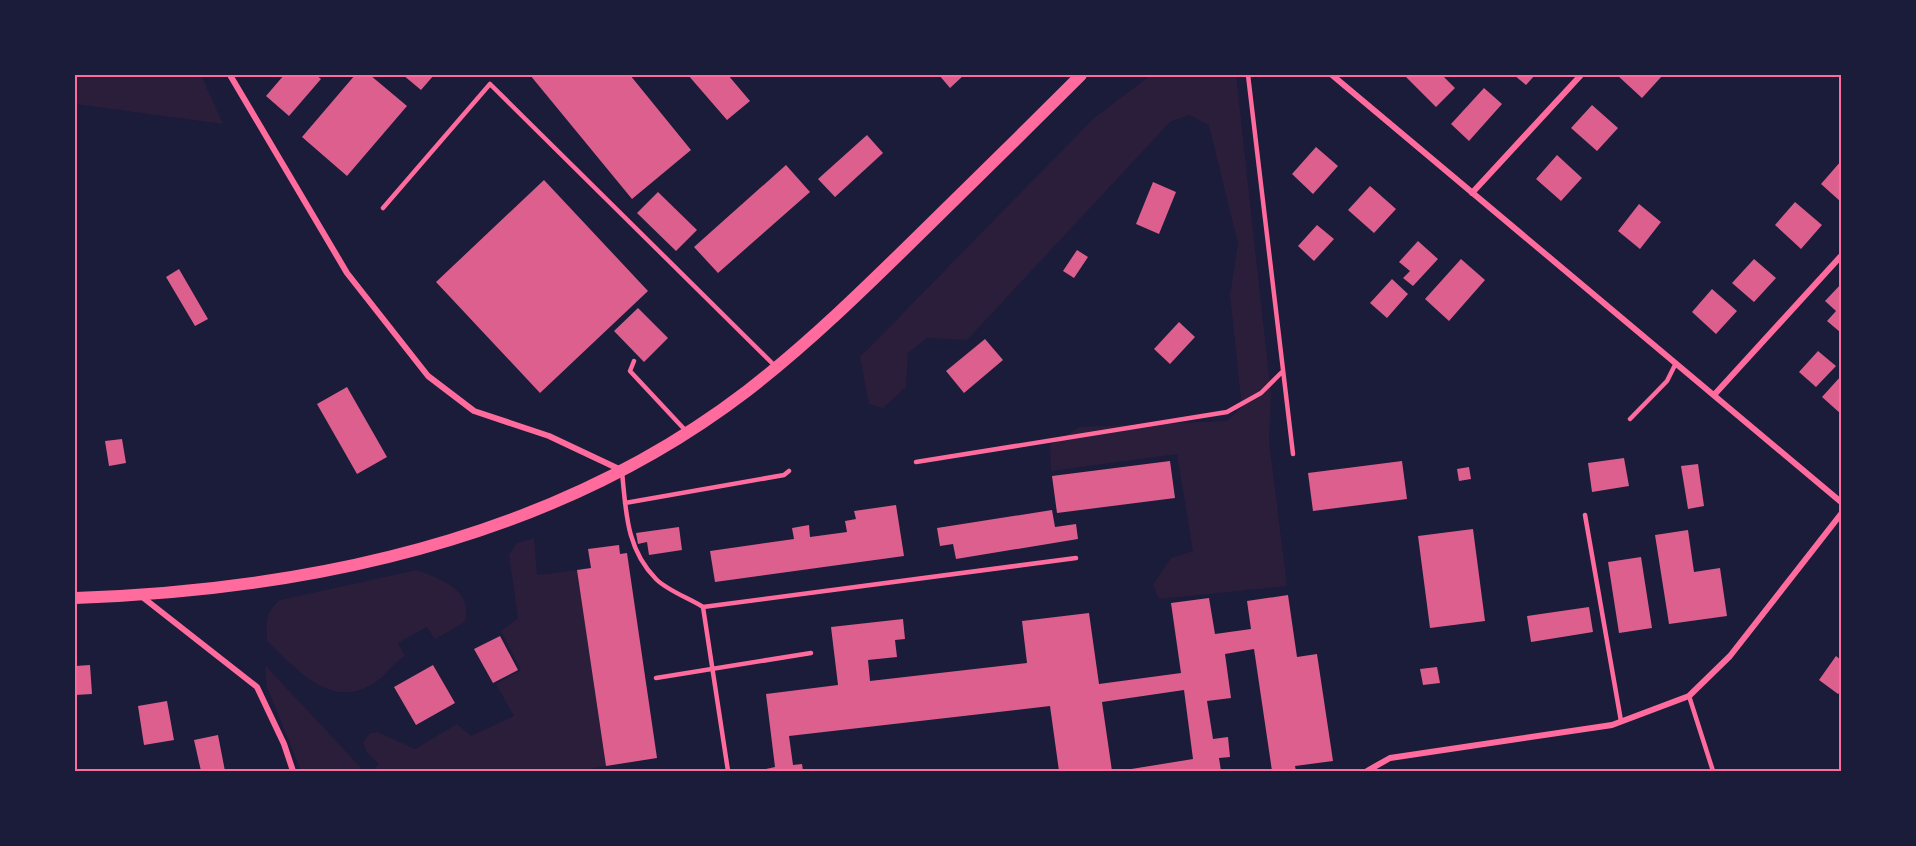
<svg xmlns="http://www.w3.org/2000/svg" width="1916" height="846" font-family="Montserrat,sans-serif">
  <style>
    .green { fill: #2a1e3b }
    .building { fill: #dd5f8e }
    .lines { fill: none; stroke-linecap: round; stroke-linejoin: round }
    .service { stroke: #ff6b9d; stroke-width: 4.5 }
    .minor { stroke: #ff6b9d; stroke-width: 6 }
    .secondary { stroke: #ff6b9d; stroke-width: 12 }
    .neatline { fill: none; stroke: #ff6b9d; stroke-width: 2 }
  </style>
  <rect width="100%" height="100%" fill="#1b1b3a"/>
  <path class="green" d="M 75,75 L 201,75 L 223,124 L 75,104 Z
    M 1151,75 L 1236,75 L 1271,394 L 1269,441 L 1287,586 L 1159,599 L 1153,585 L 1171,558 L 1193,551 L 1177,454 L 1051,471 L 1050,445 L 1080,427 L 1227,421 L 1242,407 L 1230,295 L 1238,244 L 1209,125 L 1189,115 L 1170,122 L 967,340 L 927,338 L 908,353 L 906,387 L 883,408 L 869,404 L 860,357 L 1094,118 Z
    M 534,538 L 537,575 L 577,570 L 606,766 L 592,768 L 592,771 L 372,771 L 379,764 L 367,752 L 363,742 L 370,733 L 377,732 L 415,749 L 457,724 L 471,736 L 514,716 L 496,684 L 521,670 L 501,631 L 518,618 L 509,555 L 517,543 Z
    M 417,570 C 442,580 473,589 465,622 L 435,639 L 427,627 L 398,643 L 405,656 C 395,662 390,670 381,678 C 335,715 299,672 267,641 C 266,623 265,612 280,600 Z
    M 265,665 L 364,771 L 301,771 L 267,687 Z"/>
  <path class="building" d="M 284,75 L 316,75 L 321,79 L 289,116 L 266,96 Z
    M 355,75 L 370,75 L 407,106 L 347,176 L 302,137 Z
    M 403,75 L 434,75 L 421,90 Z
    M 530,75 L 630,75 L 691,150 L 632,199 Z
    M 688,75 L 728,75 L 750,101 L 727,120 Z
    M 939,75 L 964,75 L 950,88 Z
    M 1404,75 L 1442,75 L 1455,88 L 1436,107 Z
    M 1514,75 L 1535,75 L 1526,85 Z
    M 1617,75 L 1661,75 L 1662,76 L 1642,98 Z
    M 1484,88 L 1502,104 L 1469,141 L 1451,124 Z
    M 1592,105 L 1618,128 L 1597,151 L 1571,128 Z
    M 867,135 L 883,153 L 835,197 L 818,179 Z
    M 1316,147 L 1338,166 L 1313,194 L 1292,174 Z
    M 1557,155 L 1582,178 L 1561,201 L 1536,179 Z
    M 1841,161 L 1841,202 L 1821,184 Z
    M 786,165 L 810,192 L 718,273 L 694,247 Z
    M 544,180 L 648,291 L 540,393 L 436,282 Z
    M 1153,182 L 1176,192 L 1159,234 L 1136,224 Z
    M 1370,186 L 1396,209 L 1374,233 L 1348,210 Z
    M 658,192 L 697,230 L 676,251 L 637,213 Z
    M 1795,202 L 1822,225 L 1801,249 L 1775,225 Z
    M 1639,204 L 1661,222 L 1640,249 L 1618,231 Z
    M 1317,225 L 1334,239 L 1314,261 L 1298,246 Z
    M 1418,241 L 1438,259 L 1413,286 L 1403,278 L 1410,271 L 1399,262 Z
    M 1077,250 L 1088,257 L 1074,278 L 1063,271 Z
    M 1461,259 L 1485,280 L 1449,321 L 1425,299 Z
    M 1754,259 L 1776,278 L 1754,302 L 1732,283 Z
    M 179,269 L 208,319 L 195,326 L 166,277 Z
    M 1392,279 L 1408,294 L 1387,318 L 1370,303 Z
    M 1841,284 L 1841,330 L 1840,332 L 1827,321 L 1836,311 L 1825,301 Z
    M 1712,289 L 1737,311 L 1716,334 L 1692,312 Z
    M 638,308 L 668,338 L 644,362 L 614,331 Z
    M 1179,322 L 1195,337 L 1170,364 L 1154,349 Z
    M 985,339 L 1003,360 L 964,393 L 946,371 Z
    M 1818,351 L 1836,366 L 1816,387 L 1799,372 Z
    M 1841,376 L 1841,414 L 1822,397 Z
    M 347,387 L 387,457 L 357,474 L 317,404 Z
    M 122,439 L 126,463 L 109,466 L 105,441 Z
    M 1624,458 L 1629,486 L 1592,492 L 1588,463 Z
    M 1170,461 L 1175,498 L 1057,513 L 1052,476 Z
    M 1402,461 L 1407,499 L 1313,511 L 1308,473 Z
    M 1698,464 L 1704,506 L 1688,509 L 1681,466 Z
    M 1469,467 L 1471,479 L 1459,481 L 1457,469 Z
    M 896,505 L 904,556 L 715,582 L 710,551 L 794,539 L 792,528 L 809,525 L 810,537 L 847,532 L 845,521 L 856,519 L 854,511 Z
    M 1052,510 L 1055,527 L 1076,524 L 1078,539 L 956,559 L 953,544 L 940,546 L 937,528 Z
    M 679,527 L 682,550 L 649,555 L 647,542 L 638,544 L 636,533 Z
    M 1473,529 L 1485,621 L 1430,628 L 1418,536 Z
    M 1688,530 L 1694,572 L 1720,568 L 1727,616 L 1669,624 L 1655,535 Z
    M 619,545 L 620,554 L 627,553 L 657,758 L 606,766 L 577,570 L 591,568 L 588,549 Z
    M 1641,557 L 1652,628 L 1619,633 L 1608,562 Z
    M 1288,595 L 1297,657 L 1317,654 L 1333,761 L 1295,766 L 1296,771 L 1272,771 L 1254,649 L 1225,654 L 1231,698 L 1207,701 L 1213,739 L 1228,737 L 1230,757 L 1219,758 L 1221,771 L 1119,771 L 1193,759 L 1184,690 L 1102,702 L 1112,771 L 1059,771 L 1050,706 L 789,736 L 793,765 L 802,764 L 803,771 L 766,771 L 766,769 L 775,767 L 766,694 L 838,685 L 831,627 L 903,619 L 905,639 L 895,640 L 897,657 L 868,660 L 870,681 L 1027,663 L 1022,621 L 1089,613 L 1099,684 L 1181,673 L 1171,603 L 1209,598 L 1215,634 L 1251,629 L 1247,601 Z
    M 1589,607 L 1593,632 L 1531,642 L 1527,616 Z
    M 500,636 L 518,670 L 493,683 L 474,649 Z
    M 1836,656 L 1841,660 L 1841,691 L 1838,694 L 1819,680 Z
    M 90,665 L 92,694 L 75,695 L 75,666 Z
    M 433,665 L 455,703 L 416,725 L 394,687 Z
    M 1437,667 L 1440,683 L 1423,685 L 1420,669 Z
    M 167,701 L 174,740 L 144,745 L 138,706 Z
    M 218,735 L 225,771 L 201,771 L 194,740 Z"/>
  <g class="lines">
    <path class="service" d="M 1248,75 L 1293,454
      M 383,208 L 490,84 L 776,367
      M 634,361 L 630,371 L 686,431
      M 1630,419 L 1667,381 L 1676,363
      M 916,462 L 1227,412 L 1261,393 L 1283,371
      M 622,472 C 626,511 626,549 656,579 C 668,591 689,598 703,607 L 1076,558
      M 625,503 L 784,475 L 789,471
      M 1585,515 L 1621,721
      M 703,607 L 728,771
      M 656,678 L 811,653
      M 1689,696 L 1713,771"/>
    <path class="minor" d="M 230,75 L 347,273 L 428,376 L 474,411 L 549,436 L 619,469
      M 1332,75 L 1841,502
      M 1472,193 L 1581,75
      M 1714,395 L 1841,256
      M 141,596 L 257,687 L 284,744 L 293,771
      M 1367,771 L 1390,758 L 1612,725 L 1689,696 L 1730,656 L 1841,514"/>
    <path class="secondary" d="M 75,598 C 312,590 555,538 747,391 C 809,343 865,288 921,233 C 975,180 1028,128 1081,75"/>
  </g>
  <rect width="1916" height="846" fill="none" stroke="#1b1b3a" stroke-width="153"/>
  <rect x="76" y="76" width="1764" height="694" class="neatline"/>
</svg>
